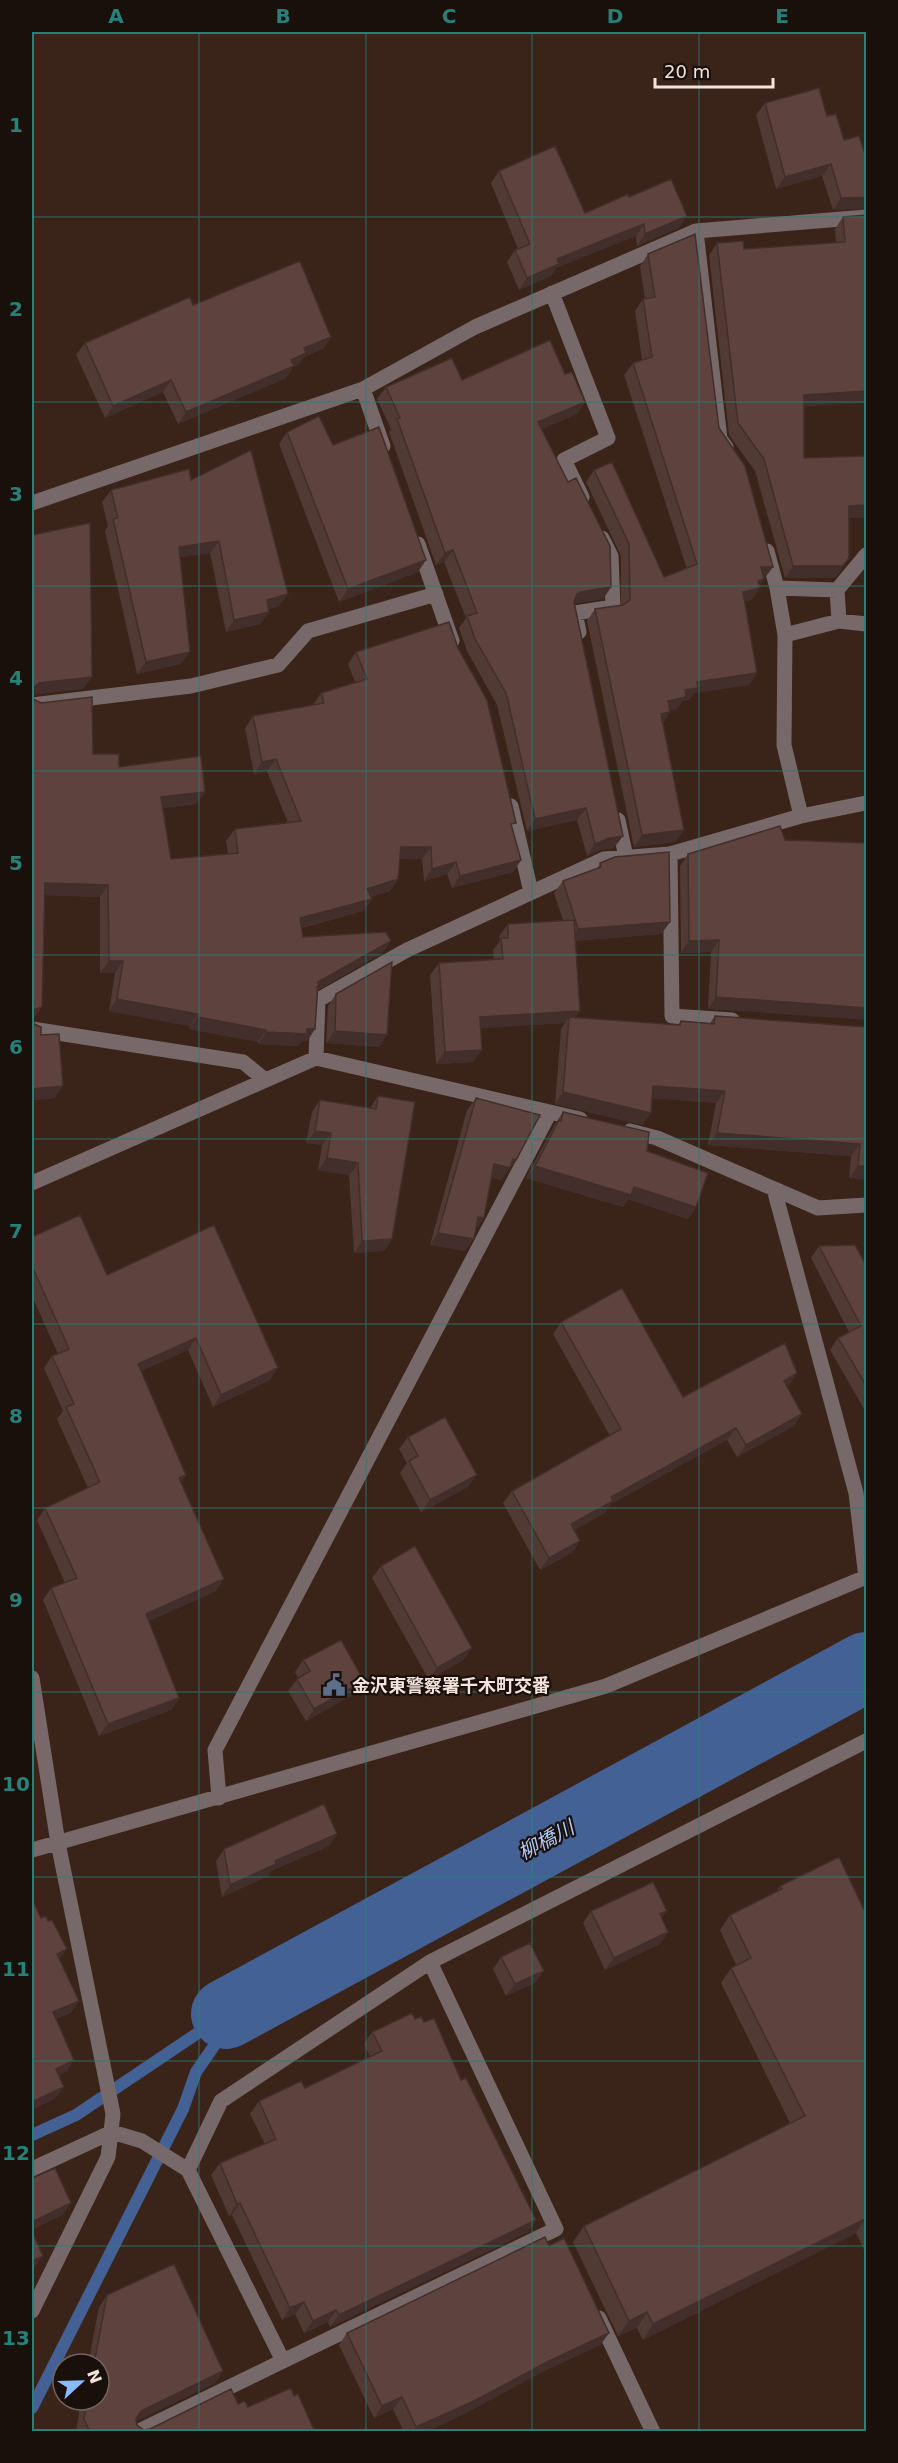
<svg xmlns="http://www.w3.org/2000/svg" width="898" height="2463" font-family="'DejaVu Sans','Noto Sans JP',sans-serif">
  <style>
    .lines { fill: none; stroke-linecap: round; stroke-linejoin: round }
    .stream { stroke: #446195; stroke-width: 12 }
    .river { stroke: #446195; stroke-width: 70 }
    .minor { stroke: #77696a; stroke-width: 15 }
    .wall { fill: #513934 }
    .shaded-wall { fill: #422e2b }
    .building { fill: #5e423d; stroke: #422e2b; stroke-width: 1.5 }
    .grid { fill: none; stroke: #268179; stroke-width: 1.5; stroke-opacity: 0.55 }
    .labels { text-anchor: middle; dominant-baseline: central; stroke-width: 4.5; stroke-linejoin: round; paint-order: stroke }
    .poi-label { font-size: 18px; font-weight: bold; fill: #f3e3dc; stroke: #1a100b; text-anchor: start }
    .water-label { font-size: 20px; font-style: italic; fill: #afc9f8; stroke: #1a100b }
    .neatline { fill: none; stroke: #268179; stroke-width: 2 }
    .grid-label { font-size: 20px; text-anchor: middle; font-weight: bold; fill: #268179 }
  </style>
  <rect width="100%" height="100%" fill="#3a2318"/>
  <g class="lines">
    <path class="stream" d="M 32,2135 L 76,2115 L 226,2014
      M 32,2408 L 183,2109 L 196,2072 L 214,2046 L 226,2014"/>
    <path class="river" d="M 226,2014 L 866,1667"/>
    <path class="minor" d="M 696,231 L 720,439 L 726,447
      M 552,293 L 608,438 L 564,460 L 582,497
      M 363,389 L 383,446
      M 32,503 L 363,389 L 475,327 L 696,231 L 866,217
      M 418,544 L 452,641
      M 767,551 L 777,588 L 837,590 L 866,555
      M 777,588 L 785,635
      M 837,590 L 839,621
      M 579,632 L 575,613 L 613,607 L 611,556 L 602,538
      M 32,705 L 191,686 L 278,665 L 308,631 L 436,594
      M 511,806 L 531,892
      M 801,816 L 784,745 L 785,635 L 839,621 L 866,624
      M 618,820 L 626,857
      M 670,854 L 672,1016 L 732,1020
      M 32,1029 L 243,1062 L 264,1079
      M 316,1058 L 318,1000 L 407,950 L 604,859 L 670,854 L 801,816 L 866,803
      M 630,1131 L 657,1138 L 818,1208 L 866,1205
      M 32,1183 L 316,1058 L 580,1119
      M 774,1189 L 856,1493 L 866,1578
      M 32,1678 L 58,1843 L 113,2114 L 108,2157 L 32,2311
      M 219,1798 L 215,1750 L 550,1112
      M 32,1850 L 606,1686 L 866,1577
      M 32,2169 L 112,2132 L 142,2141 L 188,2170 L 283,2361 L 137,2432
      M 188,2170 L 221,2101 L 430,1962 L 866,1741
      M 599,2318 L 653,2432
      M 283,2361 L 556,2229 L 430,1962"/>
  </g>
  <path class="wall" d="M 765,103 L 827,116 L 844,140 L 867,160 L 867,208 L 833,210 L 822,176 L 776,189 L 756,115 Z
    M 499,171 L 585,213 L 629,197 L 679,228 L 637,246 L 636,236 L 603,249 L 556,268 L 551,276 L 519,290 L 507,262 L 515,250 L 518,249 L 491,183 Z
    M 867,215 L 804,406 L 804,458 L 867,456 L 867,517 L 849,518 L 841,570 L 835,578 L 785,578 L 755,471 L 729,435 L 709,255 L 717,243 L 744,249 L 836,243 L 835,229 L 843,217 Z
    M 648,254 L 719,428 L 764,579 L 759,586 L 760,588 L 751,600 L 745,601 L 757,673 L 749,685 L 694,693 L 689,700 L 683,701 L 677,709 L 670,710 L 670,712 L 663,723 L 684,830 L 675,842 L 634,847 L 587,621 L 595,609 L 621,605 L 621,556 L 586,482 L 594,470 L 664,577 L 687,569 L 624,375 L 633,363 L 642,360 L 635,311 L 643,299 L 645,299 L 640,266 Z
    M 193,305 L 331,337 L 323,349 L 304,357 L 298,365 L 293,367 L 286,378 L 178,424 L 163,392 L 105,418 L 76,355 L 85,343 Z
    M 565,374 L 585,402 L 577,414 L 542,429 L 611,587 L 603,599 L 574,603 L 614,848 L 600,850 L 587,856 L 577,820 L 527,831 L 497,705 L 467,651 L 459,628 L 466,618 L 444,562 L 436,565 L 389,432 L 391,429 L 377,399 L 386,387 L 462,380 Z
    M 287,432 L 333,445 L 418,572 L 339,602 L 279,444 Z
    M 191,480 L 288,594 L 279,606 L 268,609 L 269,612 L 260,624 L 226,632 L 210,553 L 180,557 L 181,664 L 137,674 L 105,531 L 108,526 L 102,502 L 111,490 Z
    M 356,652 L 512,828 L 521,860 L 513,872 L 452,888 L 447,874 L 424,881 L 422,859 L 400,859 L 398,879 L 390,891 L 371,897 L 372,899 L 363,911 L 302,928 L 303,937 L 382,953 L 318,990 L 315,1029 L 307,1041 L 302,1041 L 298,1046 L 258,1044 L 258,1042 L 189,1029 L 190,1026 L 109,1011 L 115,973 L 100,973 L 100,897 L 44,895 L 42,1007 L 32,1020 L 41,1035 L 55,1098 L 32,1100 L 33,699 L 93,754 L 119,767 L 205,792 L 196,804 L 163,808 L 171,859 L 228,854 L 226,841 L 235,829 L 288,823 L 267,771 L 254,774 L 245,728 L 253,716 L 313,705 L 321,693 L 355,682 L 348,664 Z
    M 785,840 L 867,843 L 708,1009 L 711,952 L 681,953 L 680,866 L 688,854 Z
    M 600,863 L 670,922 L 661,934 L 575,941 L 580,1011 L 575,1017 L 678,1025 L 681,1021 L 710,1023 L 715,1016 L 867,1027 L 867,1179 L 849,1178 L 851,1156 L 708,1145 L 716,1103 L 652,1098 L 651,1113 L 642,1125 L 555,1104 L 561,1029 L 565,1023 L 480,1028 L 473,1062 L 436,1064 L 430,975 L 439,963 L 494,960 L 493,950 L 500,941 L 499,936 L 508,924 L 563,920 L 554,893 L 563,881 L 597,869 Z
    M 336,994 L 379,1047 L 326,1043 L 328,1006 Z
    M 378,1096 L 392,1239 L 384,1251 L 354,1253 L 349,1175 L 318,1170 L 322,1145 L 306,1143 L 312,1112 L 320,1100 L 370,1108 Z
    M 476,1098 L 516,1160 L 501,1180 L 492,1178 L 484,1218 L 476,1229 L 465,1251 L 430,1245 L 467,1110 Z
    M 563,1112 L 647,1151 L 696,1207 L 688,1219 L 628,1199 L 623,1207 L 526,1178 L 555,1124 Z
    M 32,1237 L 107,1275 L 270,1380 L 213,1407 L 188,1350 L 141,1371 L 186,1475 L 181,1483 L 216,1591 L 149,1621 L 179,1698 L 171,1710 L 99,1736 L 43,1600 L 51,1588 L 65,1583 L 37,1520 L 45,1508 L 88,1488 L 57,1419 L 63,1411 L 44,1368 L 52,1356 L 58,1354 L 32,1296 Z
    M 819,1246 L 867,1267 L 867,1414 L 830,1350 L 838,1338 L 849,1332 L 811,1258 Z
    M 561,1322 L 683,1397 L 797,1373 L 789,1385 L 787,1387 L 802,1414 L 794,1426 L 737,1457 L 727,1440 L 611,1504 L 605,1513 L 574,1530 L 580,1541 L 572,1553 L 540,1570 L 503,1503 L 512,1491 L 610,1436 L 553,1334 Z
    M 408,1437 L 468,1487 L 421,1512 L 400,1473 L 407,1463 L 399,1449 Z
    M 381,1566 L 472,1648 L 463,1660 L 429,1680 L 372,1578 Z
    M 303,1660 L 364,1681 L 356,1693 L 306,1721 L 288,1691 L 298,1678 L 295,1672 Z
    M 337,1834 L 329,1846 L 271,1871 L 268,1876 L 222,1897 L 216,1861 L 224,1849 Z
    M 780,1886 L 867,1916 L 867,2256 L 856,2233 L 643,2340 L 637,2328 L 618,2336 L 573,2242 L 584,2226 L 790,2123 L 721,1983 L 731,1968 L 736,1965 L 720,1930 L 730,1915 L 776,1892 Z
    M 591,1911 L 662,1918 L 668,1932 L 660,1944 L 605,1970 L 583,1923 Z
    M 501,1957 L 535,1983 L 506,1996 L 493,1969 Z
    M 415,2019 L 461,2080 L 536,2220 L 528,2232 L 330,2327 L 328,2322 L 304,2333 L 295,2314 L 282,2320 L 232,2215 L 229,2216 L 211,2175 L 220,2163 L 265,2144 L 250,2114 L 259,2101 L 305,2088 L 370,2057 L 364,2044 L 372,2032 Z
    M 549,2246 L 609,2333 L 600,2345 L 540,2373 L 466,2413 L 426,2432 L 404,2432 L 393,2409 L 374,2418 L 339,2345 L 347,2333 Z
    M 107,2295 L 223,2371 L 215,2383 L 136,2421 L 137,2425 L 144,2430 L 238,2404 L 248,2407 L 294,2396 L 315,2432 L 76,2432 L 81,2400 L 99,2400 L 99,2364 L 88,2364 L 99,2307 Z"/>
  <path class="shaded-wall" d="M 831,164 L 822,176 L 776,189 L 785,177 Z
    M 867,197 L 867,208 L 833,210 L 841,198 Z
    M 687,216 L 679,228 L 637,246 L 645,234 Z
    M 644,224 L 636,236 L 556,268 L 551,276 L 519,290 L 527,278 L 557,259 Z
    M 331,337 L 323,349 L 304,357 L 298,365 L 293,367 L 286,378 L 178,424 L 186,412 L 291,360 L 304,348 Z
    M 171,380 L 163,392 L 105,418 L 113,406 Z
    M 867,391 L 867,403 L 796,407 L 804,395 Z
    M 585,402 L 577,414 L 530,434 L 538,422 Z
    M 867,505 L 867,517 L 840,518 L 849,506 Z
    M 219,541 L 210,553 L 170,559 L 179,547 Z
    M 453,550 L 444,562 L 436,565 L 445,553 Z
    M 849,558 L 835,578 L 785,578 L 793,566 Z
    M 426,560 L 418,572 L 339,602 L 348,589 Z
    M 761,567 L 773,567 L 764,579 L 753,579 Z
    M 764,579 L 758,588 L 760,588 L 751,600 L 735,604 L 743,592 L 758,581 Z
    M 611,587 L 603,599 L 573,604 L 577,594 L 581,592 Z
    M 288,594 L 279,606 L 259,612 L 267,600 Z
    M 269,612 L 260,624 L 226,632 L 234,620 Z
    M 190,652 L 181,664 L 137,674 L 146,662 Z
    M 757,673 L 749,685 L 694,693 L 689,700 L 683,701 L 677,709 L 659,713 L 668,701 L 697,682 Z
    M 92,677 L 83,689 L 32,695 L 32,689 L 39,683 Z
    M 670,712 L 662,724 L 661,714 Z
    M 276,759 L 267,771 L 254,774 L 262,762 Z
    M 205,792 L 196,804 L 153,809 L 161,797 Z
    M 586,808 L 577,820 L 527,831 L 535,819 Z
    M 684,830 L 675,842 L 634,847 L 642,835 Z
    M 623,836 L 614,848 L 600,850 L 587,856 L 595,844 L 609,838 Z
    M 401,847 L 431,847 L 422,859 L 392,859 Z
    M 521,860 L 513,872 L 452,888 L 460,876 Z
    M 456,862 L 447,874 L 424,881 L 432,869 Z
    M 398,879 L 390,891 L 359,901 L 367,889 Z
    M 45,883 L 108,885 L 100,897 L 36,895 Z
    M 372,899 L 363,911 L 292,930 L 300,918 Z
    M 670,922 L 661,934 L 570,941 L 578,929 Z
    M 719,940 L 711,952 L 681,953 L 689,941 Z
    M 391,941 L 382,953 L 310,994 L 318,982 Z
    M 109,961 L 123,961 L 115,973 L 100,973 Z
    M 716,997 L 867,1008 L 867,1020 L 708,1009 Z
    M 117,999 L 198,1014 L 190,1026 L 109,1011 Z
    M 42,1007 L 33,1019 L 32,1020 L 32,1013 L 33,1010 Z
    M 580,1011 L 572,1023 L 569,1017 L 565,1023 L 471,1029 L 480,1017 Z
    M 198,1017 L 266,1030 L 258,1042 L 189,1029 Z
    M 307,1029 L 315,1029 L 307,1041 L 302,1041 L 298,1046 L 258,1044 L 266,1032 Z
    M 335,1031 L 387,1035 L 379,1047 L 326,1043 Z
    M 482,1050 L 473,1062 L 436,1064 L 445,1052 Z
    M 63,1086 L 55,1098 L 32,1100 L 32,1089 Z
    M 653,1086 L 725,1091 L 716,1103 L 644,1098 Z
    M 563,1092 L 651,1113 L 642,1125 L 555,1104 Z
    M 315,1131 L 331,1133 L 322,1145 L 306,1143 Z
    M 717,1133 L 860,1144 L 851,1156 L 708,1145 Z
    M 327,1158 L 358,1163 L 349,1175 L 318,1170 Z
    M 513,1159 L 516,1160 L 501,1180 L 486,1176 L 494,1164 Z
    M 535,1166 L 634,1187 L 696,1207 L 688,1219 L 628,1199 L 623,1207 L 526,1178 Z
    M 858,1166 L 867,1166 L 867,1179 L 849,1178 Z
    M 478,1217 L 484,1218 L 476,1230 Z
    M 438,1233 L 474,1239 L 465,1251 L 430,1245 Z
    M 392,1239 L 384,1251 L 354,1253 L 362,1241 Z
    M 196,1338 L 188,1350 L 130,1376 L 138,1364 Z
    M 278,1368 L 270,1380 L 213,1407 L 221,1395 Z
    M 797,1373 L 789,1385 L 775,1393 L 784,1381 Z
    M 802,1414 L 794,1426 L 737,1457 L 746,1445 Z
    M 736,1428 L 727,1440 L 611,1504 L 605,1513 L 563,1536 L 571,1524 L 611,1497 Z
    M 186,1475 L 178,1487 L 179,1478 Z
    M 477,1475 L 468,1487 L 421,1512 L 430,1500 Z
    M 580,1541 L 572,1553 L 540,1570 L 549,1558 Z
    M 224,1579 L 216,1591 L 138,1626 L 146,1614 Z
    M 472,1648 L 463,1660 L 429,1680 L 437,1668 Z
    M 364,1681 L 356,1693 L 306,1721 L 314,1709 Z
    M 179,1698 L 171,1710 L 99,1736 L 108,1724 Z
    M 337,1834 L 329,1846 L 271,1871 L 268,1876 L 222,1897 L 230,1885 L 275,1861 Z
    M 667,1911 L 658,1923 L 660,1914 Z
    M 668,1932 L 660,1944 L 605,1970 L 614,1958 Z
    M 67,1949 L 58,1961 L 57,1954 Z
    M 544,1971 L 535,1983 L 506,1996 L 515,1984 Z
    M 79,2001 L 71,2013 L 45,2024 L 53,2012 Z
    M 74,2060 L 66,2072 L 47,2081 L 56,2069 Z
    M 64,2087 L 55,2099 L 32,2110 L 32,2102 Z
    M 71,2203 L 63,2215 L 32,2230 L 32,2222 Z
    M 240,2203 L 232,2215 L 229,2216 L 237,2204 Z
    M 866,2218 L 856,2233 L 643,2340 L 653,2324 Z
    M 536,2220 L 528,2232 L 330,2327 L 339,2315 Z
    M 43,2256 L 34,2268 L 32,2270 L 32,2261 Z
    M 304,2302 L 295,2314 L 282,2320 L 290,2308 Z
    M 336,2310 L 328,2322 L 304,2333 L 313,2321 Z
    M 647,2312 L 637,2328 L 618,2336 L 629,2321 Z
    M 609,2333 L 600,2345 L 540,2373 L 466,2413 L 426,2432 L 414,2432 L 416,2427 L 549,2361 Z
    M 223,2371 L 215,2383 L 133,2423 L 141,2411 Z
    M 402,2397 L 393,2409 L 374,2418 L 382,2406 Z"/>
  <path class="building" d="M 819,88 L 827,116 L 836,114 L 844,140 L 859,136 L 867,160 L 867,197 L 841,198 L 831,164 L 785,177 L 765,103 Z
    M 555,146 L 585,213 L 628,194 L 629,197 L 671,179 L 687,216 L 645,234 L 644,224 L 611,237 L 557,259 L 559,264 L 527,278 L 515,250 L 530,244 L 499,171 Z
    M 867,215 L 867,391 L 804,395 L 804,458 L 867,456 L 867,505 L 849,506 L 849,558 L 843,566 L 793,566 L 764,459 L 738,423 L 717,243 L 743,241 L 744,249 L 845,242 L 843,217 Z
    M 695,234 L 719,428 L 745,466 L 773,567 L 761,567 L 764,579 L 758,581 L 760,588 L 743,592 L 757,673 L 697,682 L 698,688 L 685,690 L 686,697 L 668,701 L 670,712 L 661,714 L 684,830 L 642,835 L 595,609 L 623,605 L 630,600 L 629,544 L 594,470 L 612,462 L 664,577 L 697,564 L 633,363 L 652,357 L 643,299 L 655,297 L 648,254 Z
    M 300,261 L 331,337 L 304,348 L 306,353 L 291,360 L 294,366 L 186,412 L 171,380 L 113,406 L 85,343 L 190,297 L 193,305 Z
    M 550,340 L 565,374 L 572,372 L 585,402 L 538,422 L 568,482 L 576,478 L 610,546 L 611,587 L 581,592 L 577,594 L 574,602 L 623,836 L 609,838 L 595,844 L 586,808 L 535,819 L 506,693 L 475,639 L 467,616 L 477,613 L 453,550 L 445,553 L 397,419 L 400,418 L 386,387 L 452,358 L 462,380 Z
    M 319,416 L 333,445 L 379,427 L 426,560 L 348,589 L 287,432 Z
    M 251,450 L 288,594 L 267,600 L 269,612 L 234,620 L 219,541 L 179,547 L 190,652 L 146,662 L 113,519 L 118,518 L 111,490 L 189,469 L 191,480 Z
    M 90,523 L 92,677 L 39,683 L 32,689 L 32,690 L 32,535 Z
    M 449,622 L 458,648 L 487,700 L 516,823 L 511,824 L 521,860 L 460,876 L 456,862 L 432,869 L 431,847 L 401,847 L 398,879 L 367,889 L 372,899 L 300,918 L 303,937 L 386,932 L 391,941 L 318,982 L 315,1029 L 307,1029 L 307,1034 L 266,1032 L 266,1030 L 198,1017 L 198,1014 L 117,999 L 123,961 L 109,961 L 108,885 L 45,883 L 42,1007 L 33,1010 L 32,1014 L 32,696 L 33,699 L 41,703 L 92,697 L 93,754 L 119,754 L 119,767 L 201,756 L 205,792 L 161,797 L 171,859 L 238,853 L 235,829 L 301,821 L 276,759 L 262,762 L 253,716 L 324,703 L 321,693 L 367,679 L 356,652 Z
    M 780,826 L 785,840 L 867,843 L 867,1008 L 716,997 L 719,940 L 689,941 L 688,854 Z
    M 669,852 L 670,922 L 578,929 L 563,881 L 601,867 L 600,863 L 615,857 Z
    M 574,920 L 580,1011 L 480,1017 L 482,1050 L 445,1052 L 439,963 L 503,959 L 501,938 L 508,938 L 508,924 Z
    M 392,962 L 387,1035 L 335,1031 L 336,994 Z
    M 715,1016 L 867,1027 L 867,1166 L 858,1166 L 860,1144 L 717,1133 L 725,1091 L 653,1086 L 651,1113 L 563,1092 L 569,1017 L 680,1025 L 681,1021 L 714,1024 Z
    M 32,1018 L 34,1024 L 41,1027 L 41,1035 L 59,1034 L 63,1086 L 32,1089 Z
    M 378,1096 L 415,1102 L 392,1239 L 362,1241 L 358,1163 L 327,1158 L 331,1133 L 315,1131 L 320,1100 L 376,1109 Z
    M 476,1098 L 540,1115 L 516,1160 L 513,1159 L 510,1168 L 494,1164 L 484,1218 L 478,1217 L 474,1239 L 438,1233 Z
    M 563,1112 L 649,1132 L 647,1151 L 708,1173 L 696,1207 L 634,1187 L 631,1195 L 535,1166 L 559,1120 L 561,1121 Z
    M 80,1215 L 107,1275 L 214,1225 L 278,1368 L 221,1395 L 196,1338 L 138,1364 L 186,1475 L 179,1478 L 224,1579 L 146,1614 L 179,1698 L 108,1724 L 51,1588 L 77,1578 L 45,1508 L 100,1482 L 66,1407 L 74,1404 L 52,1356 L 69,1349 L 32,1266 L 32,1237 Z
    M 855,1245 L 867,1267 L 867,1387 L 838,1338 L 861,1326 L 819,1246 Z
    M 622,1288 L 683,1397 L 785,1343 L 797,1373 L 784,1381 L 802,1414 L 746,1445 L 736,1428 L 611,1497 L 613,1501 L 571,1524 L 580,1541 L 549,1558 L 512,1491 L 621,1429 L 561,1322 Z
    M 445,1417 L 477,1475 L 430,1500 L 409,1461 L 418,1456 L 408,1437 Z
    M 415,1546 L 472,1648 L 437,1668 L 381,1566 Z
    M 341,1640 L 364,1681 L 314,1709 L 297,1679 L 310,1671 L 303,1660 Z
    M 324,1804 L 337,1834 L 275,1861 L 276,1864 L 230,1885 L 224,1849 Z
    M 839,1857 L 867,1916 L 867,2218 L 653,2324 L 647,2312 L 629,2321 L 584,2226 L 805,2116 L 731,1968 L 751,1958 L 730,1915 L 782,1889 L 780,1886 Z
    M 653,1882 L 667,1911 L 660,1914 L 668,1932 L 614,1958 L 591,1911 Z
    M 32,1899 L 41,1918 L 46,1916 L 48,1921 L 52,1920 L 67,1949 L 57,1954 L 79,2001 L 53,2012 L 74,2060 L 56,2069 L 64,2087 L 32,2102 Z
    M 530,1943 L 544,1971 L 515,1984 L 501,1957 Z
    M 412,2013 L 415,2019 L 421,2017 L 424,2022 L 434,2018 L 461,2080 L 466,2078 L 536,2220 L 339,2315 L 336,2310 L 313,2321 L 304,2302 L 290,2308 L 240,2203 L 237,2204 L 220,2163 L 276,2139 L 259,2101 L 301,2081 L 305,2088 L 382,2051 L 372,2032 Z
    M 55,2168 L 71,2203 L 32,2222 L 32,2178 Z
    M 32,2231 L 43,2256 L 32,2261 Z
    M 545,2237 L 549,2246 L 564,2238 L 609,2333 L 549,2361 L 474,2401 L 416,2427 L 402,2397 L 382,2406 L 347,2333 Z
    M 174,2264 L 223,2371 L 141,2411 L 136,2419 L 137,2425 L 144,2430 L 150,2429 L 231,2389 L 238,2404 L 245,2401 L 248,2407 L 291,2388 L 294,2396 L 298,2394 L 315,2432 L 90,2432 L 84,2419 L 88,2400 L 99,2400 L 99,2364 L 94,2364 L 107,2295 Z"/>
  <path class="grid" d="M 199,32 L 199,2432M 366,32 L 366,2432M 532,32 L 532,2432M 699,32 L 699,2432M 32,217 L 866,217M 32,402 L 866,402M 32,586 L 866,586M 32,771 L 866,771M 32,955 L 866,955M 32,1139 L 866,1139M 32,1324 L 866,1324M 32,1508 L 866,1508M 32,1692 L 866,1692M 32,1877 L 866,1877M 32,2061 L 866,2061M 32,2246 L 866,2246"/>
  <defs>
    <g id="civic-bare" transform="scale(1.8)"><path d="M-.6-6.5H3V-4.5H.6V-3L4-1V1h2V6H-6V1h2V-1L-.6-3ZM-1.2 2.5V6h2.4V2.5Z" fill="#5c6f8a" stroke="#1a100b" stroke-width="2.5" paint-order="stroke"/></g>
  </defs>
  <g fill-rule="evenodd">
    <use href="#civic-bare" x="334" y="1685"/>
  </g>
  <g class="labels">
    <g class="poi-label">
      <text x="352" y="1685">金沢東警察署千木町交番</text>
    </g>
    <g class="water-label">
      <text transform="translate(546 1840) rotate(-28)">柳橋川</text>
    </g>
  </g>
  <rect width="898" height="2463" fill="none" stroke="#1a100b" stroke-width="66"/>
  <g transform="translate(81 2382) rotate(68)"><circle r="28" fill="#1a100b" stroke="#71645f" stroke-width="1.5"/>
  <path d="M0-4.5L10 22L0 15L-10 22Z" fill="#89bafc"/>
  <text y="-9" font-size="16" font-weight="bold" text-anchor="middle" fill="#f3e3dc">N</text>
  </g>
  <path d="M655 78v9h118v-9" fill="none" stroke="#f3e3dc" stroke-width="3"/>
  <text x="664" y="78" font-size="18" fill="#f3e3dc" stroke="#1a100b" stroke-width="4.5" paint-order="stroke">20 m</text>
  <rect x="33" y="33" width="832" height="2397" class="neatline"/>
  <g class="grid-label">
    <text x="116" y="23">A</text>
    <text x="283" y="23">B</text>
    <text x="449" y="23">C</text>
    <text x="615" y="23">D</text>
    <text x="782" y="23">E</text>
    <text x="16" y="132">1</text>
    <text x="16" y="316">2</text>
    <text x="16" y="501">3</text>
    <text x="16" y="685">4</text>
    <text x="16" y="870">5</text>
    <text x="16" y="1054">6</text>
    <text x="16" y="1238">7</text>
    <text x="16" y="1423">8</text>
    <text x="16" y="1607">9</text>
    <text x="16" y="1791">10</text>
    <text x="16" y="1976">11</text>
    <text x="16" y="2160">12</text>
    <text x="16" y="2345">13</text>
  </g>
</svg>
